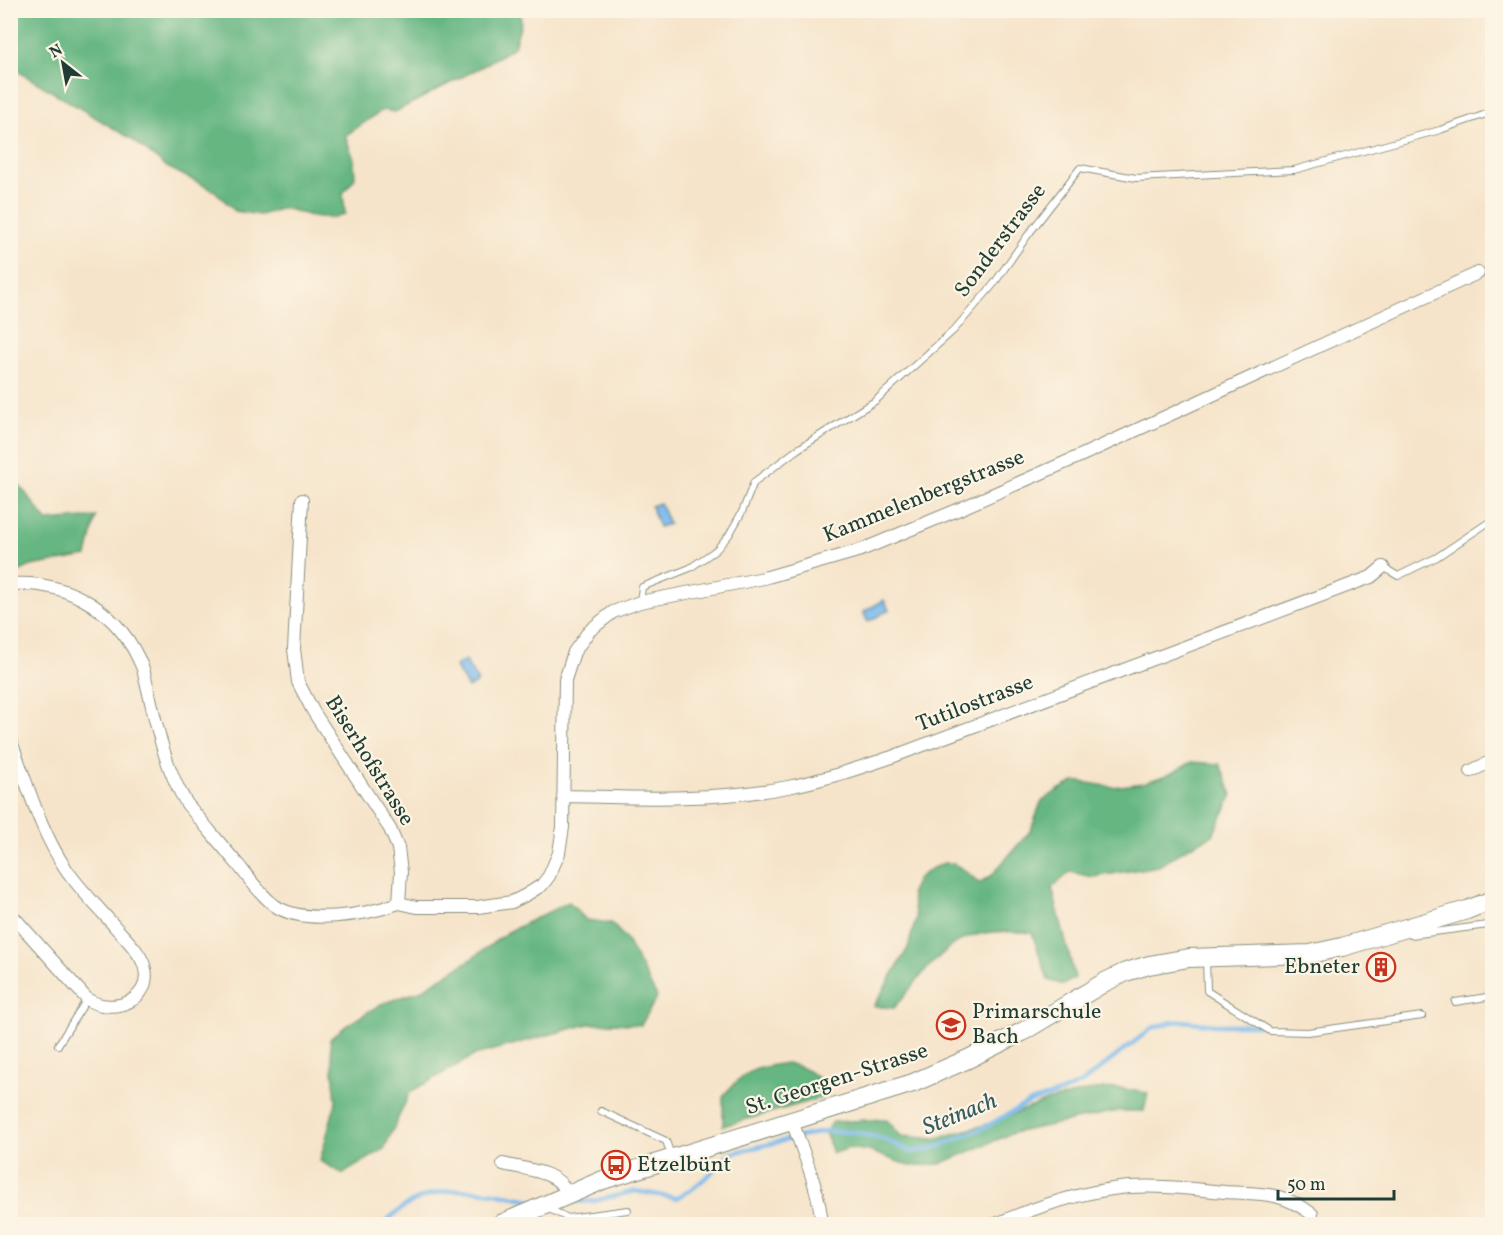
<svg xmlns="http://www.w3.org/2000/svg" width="1503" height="1235" font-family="Vollkorn,serif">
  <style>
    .forest { fill: #65b681; stroke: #427a5a; stroke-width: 1.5 }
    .water { fill: #77b8ec; stroke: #4b7a90; stroke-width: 1.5 }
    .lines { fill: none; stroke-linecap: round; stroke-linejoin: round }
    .stream { stroke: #77b8ec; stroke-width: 4.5 }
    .lane-casing { stroke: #8a907f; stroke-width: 8 }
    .street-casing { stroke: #8a907f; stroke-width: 14 }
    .secondary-casing { stroke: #8a907f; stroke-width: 20 }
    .lane { stroke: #fff; stroke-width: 6 }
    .street { stroke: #fff; stroke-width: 12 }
    .secondary { stroke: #fff; stroke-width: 18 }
    .labels { text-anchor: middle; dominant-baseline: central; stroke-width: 4.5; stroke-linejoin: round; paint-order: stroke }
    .street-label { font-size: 22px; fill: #1f3d34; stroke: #fcf5e5 }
    .poi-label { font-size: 22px; fill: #1f3d34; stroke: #fcf5e5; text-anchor: start }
    .water-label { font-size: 24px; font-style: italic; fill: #355c62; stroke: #fcf5e5 }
  </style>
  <rect width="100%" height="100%" fill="#fcf5e5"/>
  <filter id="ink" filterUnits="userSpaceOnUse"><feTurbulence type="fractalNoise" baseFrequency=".0167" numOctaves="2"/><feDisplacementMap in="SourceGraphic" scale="12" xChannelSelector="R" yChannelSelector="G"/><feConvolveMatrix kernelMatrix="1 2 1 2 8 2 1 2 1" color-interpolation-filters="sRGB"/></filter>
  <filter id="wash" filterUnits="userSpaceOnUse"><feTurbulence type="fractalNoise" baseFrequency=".008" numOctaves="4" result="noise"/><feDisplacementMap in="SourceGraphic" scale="24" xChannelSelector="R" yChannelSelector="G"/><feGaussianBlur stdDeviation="1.35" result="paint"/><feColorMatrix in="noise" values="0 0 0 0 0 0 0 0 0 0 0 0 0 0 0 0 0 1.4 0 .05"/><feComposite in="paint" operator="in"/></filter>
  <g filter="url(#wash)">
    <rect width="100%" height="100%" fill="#f6e4ca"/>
    <path class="forest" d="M 11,10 L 520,10 L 521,22 L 514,47 L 481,67 L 395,112 L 383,110 L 345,136 L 354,159 L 355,178 L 343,193 L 345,214 L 333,218 L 311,216 L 284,208 L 260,215 L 235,211 L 215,191 L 167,167 L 130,138 L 11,67 Z
      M 10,473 L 47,521 L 96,517 L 87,556 L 31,566 L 11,575 Z
      M 1192,762 L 1220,764 L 1232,795 L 1213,835 L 1187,848 L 1159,866 L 1093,877 L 1070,872 L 1052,888 L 1075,978 L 1063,985 L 1048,980 L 1032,933 C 1012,931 992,930 972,936 C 942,944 914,985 894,1008 L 874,1006 L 908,948 L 916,918 L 911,892 L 918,878 L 931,869 L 944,863 L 954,864 L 966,871 L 979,883 L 991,876 L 1031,830 L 1041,802 L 1060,789 L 1075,781 L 1113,787 L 1143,783 L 1170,774 Z
      M 569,902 L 586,920 L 611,923 L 626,939 L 657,997 L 641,1025 L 616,1023 L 588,1024 L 475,1055 L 410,1092 L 384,1149 L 343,1174 L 320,1161 L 336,1101 L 330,1039 L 347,1025 L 381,1004 L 420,991 L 470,960 L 508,932 Z
      M 787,1063 C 806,1068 822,1075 828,1096 L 723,1126 L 723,1096 C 744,1071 755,1067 787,1063 Z
      M 1120,1088 L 1148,1093 L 1144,1111 L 1118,1111 L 1013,1133 L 940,1164 L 910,1166 L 869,1151 L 850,1148 L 833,1153 L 825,1132 L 833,1122 L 886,1119 L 901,1136 L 934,1139 L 953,1134 L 985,1125 L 1047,1101 L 1095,1089 Z"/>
    <path class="water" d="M 660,503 L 669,524 L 659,527 L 651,506 Z
      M 884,600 L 889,610 L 868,622 L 863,612 Z
      M 465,660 L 478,682 L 468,688 L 455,666 Z"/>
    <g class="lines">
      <path class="stream" d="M 570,1202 L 594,1201 L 635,1191 L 676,1198 L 692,1189 L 710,1174 L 728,1155 L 740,1151 L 825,1131 L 854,1132 L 886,1140 L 911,1152 L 925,1150 L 942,1145 L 989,1125 L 1030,1102 L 1057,1094 L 1082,1083 L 1152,1028 L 1172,1022 L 1183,1021 L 1215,1025 L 1258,1025
        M 384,1224 C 427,1178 476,1189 531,1200"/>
    </g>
  </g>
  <g filter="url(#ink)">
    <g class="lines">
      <g class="lane-casing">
        <path id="lane" d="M 1383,567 L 1398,576 L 1437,557 L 1492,520
          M 640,602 L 642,587 L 690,568 L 716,550 L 729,535 L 742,512 L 754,482 L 798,449 L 875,401 L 954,330 L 993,285 L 1028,235 L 1080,168 L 1136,178 L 1294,170 L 1440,130 L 1492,112
          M 1411,935 L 1488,925 L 1492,927
          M 1206,958 L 1207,991 L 1270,1031 L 1308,1032 L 1422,1016
          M 1455,1002 L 1487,997 L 1492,990
          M 58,1045 L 87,999
          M 601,1111 L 666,1141 L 671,1155
          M 547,1208 L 568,1218 L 628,1210"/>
      </g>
      <g class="street-casing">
        <path id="street" d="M 10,584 C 71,580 121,613 143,669 C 155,715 162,764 187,804 C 205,825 222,846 240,867 C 250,880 261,895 274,905 C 303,926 367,915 399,903 L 401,872 L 398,848 L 390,829 L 313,711 L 298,682 L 294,649 L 302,500
          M 10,739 C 27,783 40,831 66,869 C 81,891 100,909 117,929 C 126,939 139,951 144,965 C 155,1000 113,1016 87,999 L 10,913
          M 1471,771 L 1492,761
          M 563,796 C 638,798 715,801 788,787 C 823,780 856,769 889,758 L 1371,577 L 1383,567
          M 399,903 L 417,907 L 478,907 L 498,904 L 512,902 L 526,895 L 542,885 L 549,876 L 559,853 L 563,827 L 565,680 L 574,652 L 589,631 L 613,612 L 640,602 L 764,578 L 861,550 L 955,511 L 1080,456 L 1478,273
          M 792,1121 C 804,1155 819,1189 822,1224
          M 503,1164 C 527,1170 558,1170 569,1195
          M 996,1224 C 1038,1206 1083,1191 1129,1187 C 1161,1185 1193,1189 1225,1192 C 1262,1194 1281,1191 1312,1214"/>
      </g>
      <g class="secondary-casing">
        <path id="secondary" d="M 501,1224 L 603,1180 L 913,1083 L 968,1059 L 1022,1032 L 1105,982 L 1126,972 L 1149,965 L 1189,958 L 1310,954 L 1342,947 L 1467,910 L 1492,900"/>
      </g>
      <use href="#lane" class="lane"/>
      <use href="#street" class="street"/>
      <use href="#secondary" class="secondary"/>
    </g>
  </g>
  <defs>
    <g id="building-ring" transform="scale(1.5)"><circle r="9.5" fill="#fcf5e5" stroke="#c8321e" stroke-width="1.5"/><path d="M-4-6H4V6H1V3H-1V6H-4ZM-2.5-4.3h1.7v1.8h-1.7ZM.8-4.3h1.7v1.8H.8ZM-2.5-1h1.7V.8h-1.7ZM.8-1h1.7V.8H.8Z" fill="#c8321e"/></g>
    <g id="school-ring" transform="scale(1.5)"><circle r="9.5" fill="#fcf5e5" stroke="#c8321e" stroke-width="1.5"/><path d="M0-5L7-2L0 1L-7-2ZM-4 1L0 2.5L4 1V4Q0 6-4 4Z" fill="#c8321e"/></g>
    <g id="bus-ring" transform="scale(1.5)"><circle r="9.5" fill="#fcf5e5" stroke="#c8321e" stroke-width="1.5"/><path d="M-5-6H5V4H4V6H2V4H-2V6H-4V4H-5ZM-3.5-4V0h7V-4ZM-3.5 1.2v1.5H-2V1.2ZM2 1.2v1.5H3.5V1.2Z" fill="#c8321e"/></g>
  </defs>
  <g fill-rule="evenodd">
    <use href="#building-ring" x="1381" y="967"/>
    <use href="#school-ring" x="951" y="1025"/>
    <use href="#bus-ring" x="616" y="1165"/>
  </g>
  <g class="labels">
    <g class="street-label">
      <text transform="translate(1001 241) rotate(-53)">Sonderstrasse</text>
      <text transform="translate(924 497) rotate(-22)">Kammelenbergstrasse</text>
      <text transform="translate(975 704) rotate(-21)">Tutilostrasse</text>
      <text transform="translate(369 761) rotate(58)">Biserhofstrasse</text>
      <text transform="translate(837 1080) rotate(-18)">St. Georgen-Strasse</text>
    </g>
    <g class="poi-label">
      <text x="1360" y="967" text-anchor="end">Ebneter</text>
      <text x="972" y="1012">Primarschule<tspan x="972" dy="25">Bach</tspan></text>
      <text x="637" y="1165">Etzelbünt</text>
    </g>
    <g class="water-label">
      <text transform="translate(960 1115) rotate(-22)">Steinach</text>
    </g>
  </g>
  <rect width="1503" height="1235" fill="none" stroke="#fcf5e5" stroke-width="36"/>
  <g transform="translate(63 63) rotate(329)" stroke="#fcf5e5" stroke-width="4.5" paint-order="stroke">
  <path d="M0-4.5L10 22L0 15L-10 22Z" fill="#1f3d34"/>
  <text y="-9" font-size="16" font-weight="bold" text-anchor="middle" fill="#1f3d34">N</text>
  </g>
  <path d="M1278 1190v9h116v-9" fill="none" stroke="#1f3d34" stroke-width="3"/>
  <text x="1287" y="1190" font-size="18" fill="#1f3d34" stroke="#fcf5e5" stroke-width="4.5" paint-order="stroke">50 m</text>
</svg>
